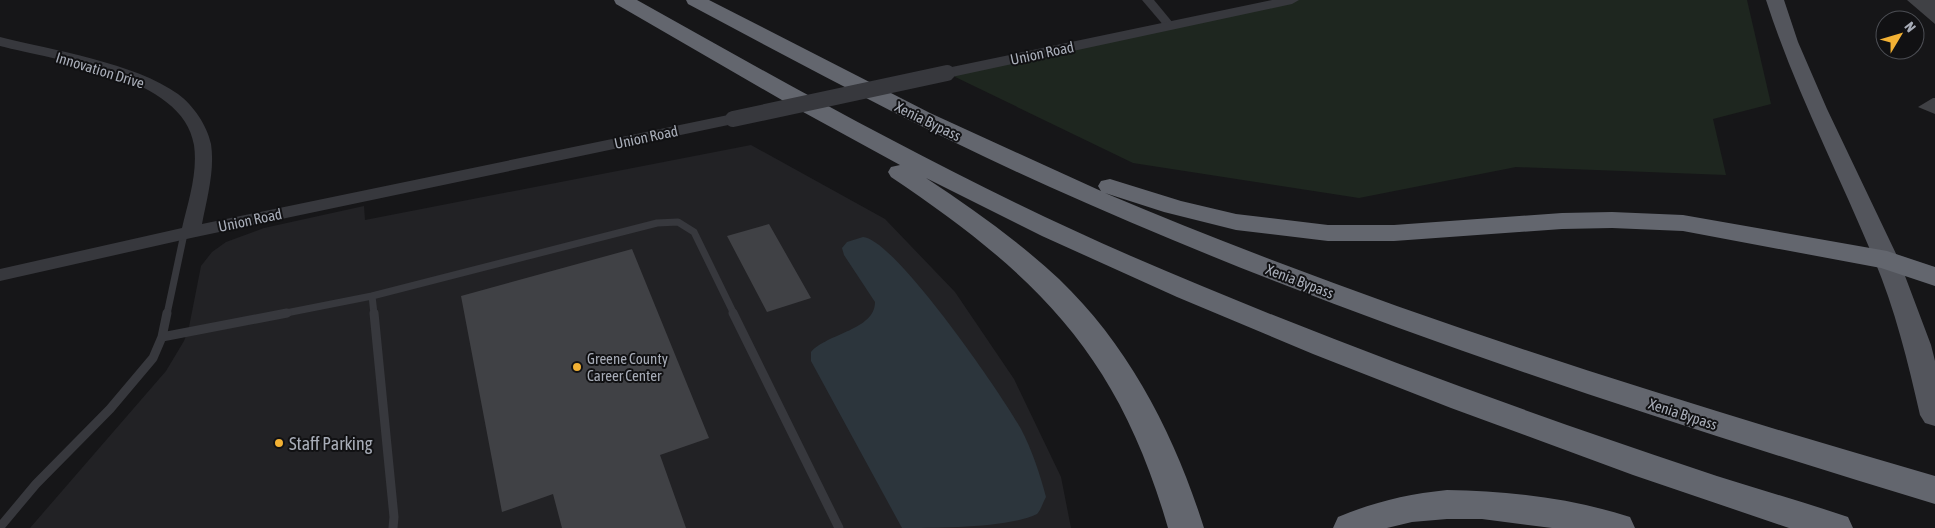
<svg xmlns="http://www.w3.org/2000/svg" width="1935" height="528" font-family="'Asap Condensed',sans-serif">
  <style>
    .built { fill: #222225 }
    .green { fill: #1e261f }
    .water { fill: #2c353c }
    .building { fill: #404145 }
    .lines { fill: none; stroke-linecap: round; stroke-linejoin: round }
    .service-far1 { stroke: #37383d; stroke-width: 7 }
    .service { stroke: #37383d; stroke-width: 9 }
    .minor { fill: #37383d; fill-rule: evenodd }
    .tertiary { fill: #37383d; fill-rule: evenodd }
    .primary { fill: #53555c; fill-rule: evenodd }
    .motorway { fill: #63666e; fill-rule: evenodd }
    .tertiary-bridge { stroke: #37383d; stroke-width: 16 }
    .poi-dot { fill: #f2b134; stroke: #111113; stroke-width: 2 }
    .labels { text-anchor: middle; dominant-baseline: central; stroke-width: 4; stroke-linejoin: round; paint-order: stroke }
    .street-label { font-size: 15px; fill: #a8adb8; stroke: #111113 }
    .poi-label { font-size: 15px; fill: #a8adb8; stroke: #111113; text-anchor: start }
    .near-poi-label { font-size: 18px; fill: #a8adb8; stroke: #111113; text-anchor: start }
  </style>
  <rect width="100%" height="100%" fill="#161618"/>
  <path class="built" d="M 751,145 L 885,219 L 955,292 L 1014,379 L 1061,477 L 1071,528 L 30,528 L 166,371 L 184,341 L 189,327 L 201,266 L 212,252 L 226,242 L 264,228 L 364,206 L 365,220 Z"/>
  <path class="green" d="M 1294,0 L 1747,0 L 1771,104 L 1713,119 L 1726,175 L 1516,167 L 1359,198 L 1133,163 L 947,73 Z"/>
  <path class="water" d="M 863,237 C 895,239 1003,396 1021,429 C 1032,450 1040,474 1046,497 C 1043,502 1041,510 1037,514 C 1009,528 938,528 902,528 L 811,361 L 811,352 C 828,333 875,330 875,302 L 844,255 L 842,248 L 847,242 Z"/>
  <path class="building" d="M 1907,0 L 1935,0 L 1935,24 Z
    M 1933,98 L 1935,98 L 1935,114 L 1918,107 Z
    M 769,224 L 811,298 L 767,312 L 727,236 Z
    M 632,249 L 709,438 L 660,455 L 686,528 L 562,528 L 553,494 L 502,512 L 461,296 Z"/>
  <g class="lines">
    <path class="service-far1" d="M 372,296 L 657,223 L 678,222 L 694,232 L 734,314
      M 167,314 L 184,234
      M 281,314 L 372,296 L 374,314"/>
    <path class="service" d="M 374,313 L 394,517 L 393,528
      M 733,313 L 839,528
      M 162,337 L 287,313
      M 0,527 L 36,484 L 110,409 L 153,358 L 162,337 L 167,313"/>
    <path class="minor" d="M 1142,0 L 1154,0 L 1173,23 L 1173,27 L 1165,27 Z"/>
    <path class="tertiary" d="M 1272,0 L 1299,0 L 1292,4 L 947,78 L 939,73 L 947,68 Z
      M 0,37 C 52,50 135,63 178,94 C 193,105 207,125 211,144 C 215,170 207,198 202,224 L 733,114 L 739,115 L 741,119 L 739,123 L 733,124 L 191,238 L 0,281 L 0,269 L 182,228 C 188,202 198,173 194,145 C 184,76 54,60 0,46 Z"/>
    <path class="primary" d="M 1766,0 L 1784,0 L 1798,42 L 1827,109 L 1899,260 L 1931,345 L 1935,361 L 1935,426 L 1925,423 L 1920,415 C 1908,362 1895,309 1874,259 C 1838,172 1795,90 1766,0 Z"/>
    <path class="motorway" d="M 614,0 L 637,0 C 799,91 961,182 1131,256 C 1316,336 1505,405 1696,469 C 1746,486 1798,500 1848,517 L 1853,528 L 1789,528 L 1633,475 L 1451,408 L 1313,354 L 1177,297 L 1042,236 L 926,178 C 973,209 1018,241 1059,279 C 1130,347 1175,436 1204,528 L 1168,528 C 1118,354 1038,276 891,177 L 888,172 L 891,167 L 900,165 L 794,107 L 616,4 Z
      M 686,0 L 709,0 L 930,113 L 1101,191 L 1098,186 L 1101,181 L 1110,179 L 1181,201 L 1236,214 L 1328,225 L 1394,225 L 1562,213 L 1612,212 L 1683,215 L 1887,251 L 1935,267 L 1935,286 L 1881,268 L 1683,231 L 1612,228 L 1562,229 L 1394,241 L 1328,241 L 1236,230 L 1164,212 L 1105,193 C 1375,307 1654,395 1935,476 L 1935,504 C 1635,413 1337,316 1050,187 C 927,132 808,68 688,4 Z
      M 1447,490 C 1508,491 1571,498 1630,517 L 1635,528 L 1552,528 L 1482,519 L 1447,519 L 1412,522 L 1387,528 L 1333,528 L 1338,517 C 1374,502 1407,494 1447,490 Z"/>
    <path class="tertiary-bridge" d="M 733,119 L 947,73"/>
  </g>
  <g class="poi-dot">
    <circle cx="577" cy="367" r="5"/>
    <circle cx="279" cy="443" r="5"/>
  </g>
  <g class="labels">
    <g class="street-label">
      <text transform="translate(1042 53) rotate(-12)">Union Road</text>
      <text transform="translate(100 70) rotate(17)">Innovation Drive</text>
      <text transform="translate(928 121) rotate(26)">Xenia Bypass</text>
      <text transform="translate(646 137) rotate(-12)">Union Road</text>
      <text transform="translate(250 220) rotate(-12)">Union Road</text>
      <text transform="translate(1300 281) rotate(21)">Xenia Bypass</text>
      <text transform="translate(1683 414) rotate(18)">Xenia Bypass</text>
    </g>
    <g class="poi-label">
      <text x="587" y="358">Greene County<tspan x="587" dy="17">Career Center</tspan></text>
    </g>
    <g class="near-poi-label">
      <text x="289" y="443">Staff Parking</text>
    </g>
  </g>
  <g transform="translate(1900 35) rotate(52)"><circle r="24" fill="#111113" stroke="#4d4f55"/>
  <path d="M0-4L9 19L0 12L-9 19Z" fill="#f2b134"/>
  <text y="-8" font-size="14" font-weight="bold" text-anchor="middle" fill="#a8adb8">N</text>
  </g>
</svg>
